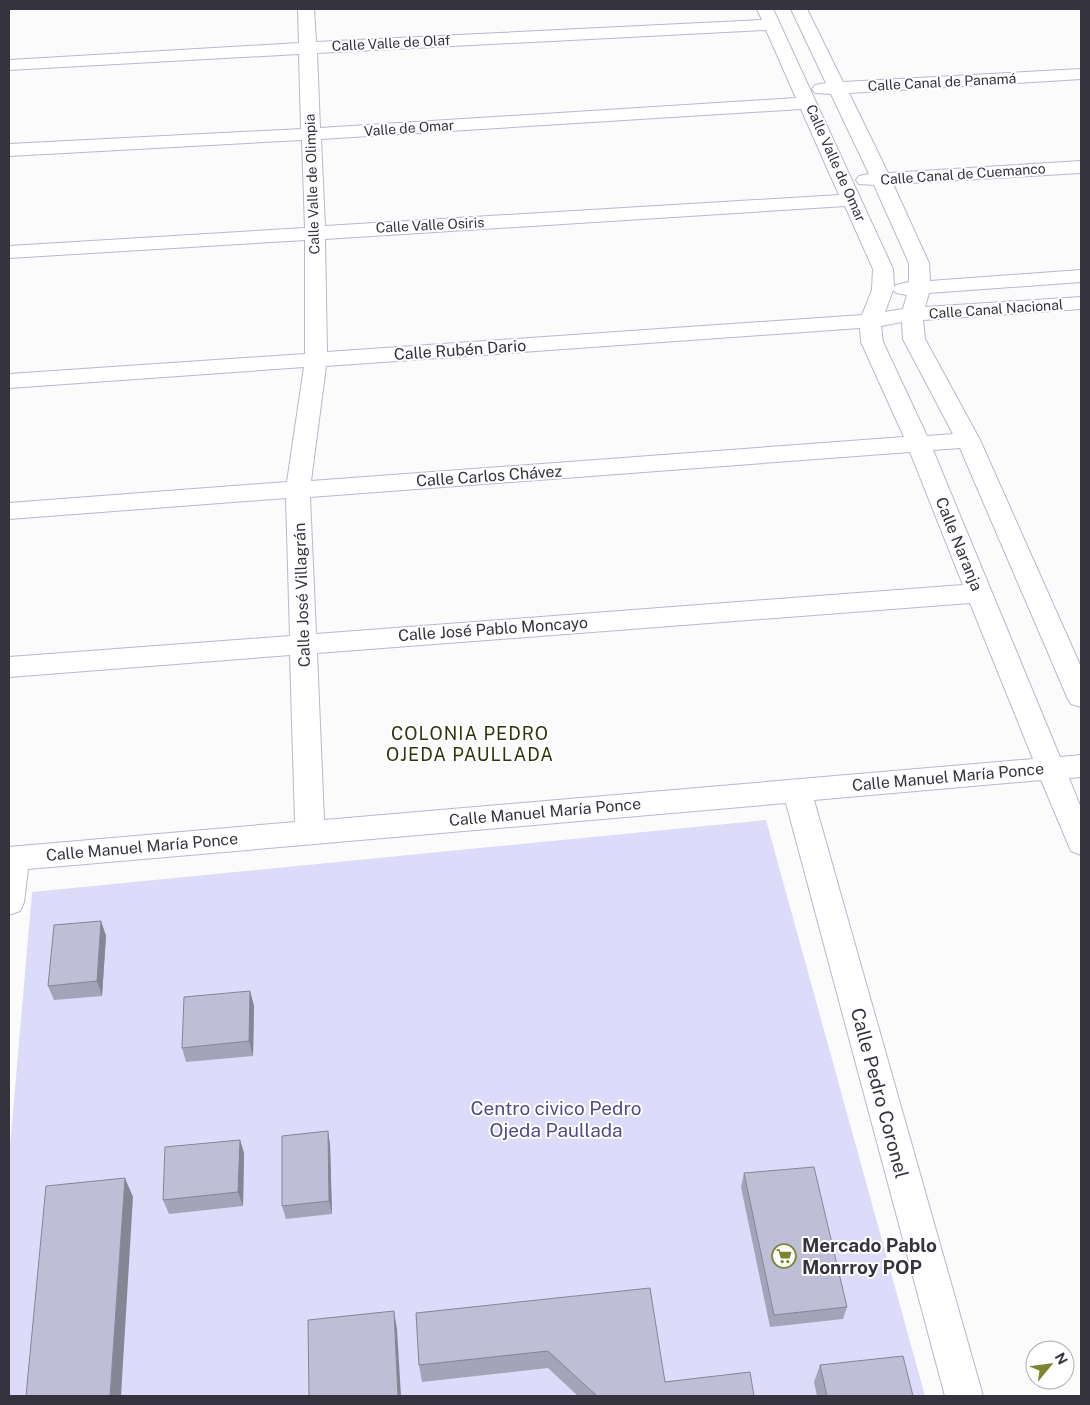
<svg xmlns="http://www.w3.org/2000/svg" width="1090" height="1405" font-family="'Public Sans',sans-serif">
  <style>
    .green { fill: #dcdbf9 }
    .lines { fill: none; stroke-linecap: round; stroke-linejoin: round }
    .street-casing { stroke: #b8b7d0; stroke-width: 2 }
    .street { fill: #fff; fill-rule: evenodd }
    .wall { fill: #a4a3b9 }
    .shaded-wall { fill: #868596 }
    .building { fill: #bfbed7; stroke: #868596 }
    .labels { text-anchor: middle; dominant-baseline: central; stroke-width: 4; stroke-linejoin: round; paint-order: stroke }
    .far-street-label { font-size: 14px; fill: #35343e; stroke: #fff }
    .street-label { font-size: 16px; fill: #35343e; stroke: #fff }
    .neighbourhood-label { font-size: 18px; letter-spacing: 1px; fill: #31340b; stroke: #fff }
    .near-street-label { font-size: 19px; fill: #35343e; stroke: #fff }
    .near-park-label { font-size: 19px; fill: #514a87; stroke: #fff }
    .near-poi-label { font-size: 19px; font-weight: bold; fill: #35343e; stroke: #fff; text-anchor: start }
  </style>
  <rect width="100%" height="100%" fill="#fbfbfb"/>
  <path class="green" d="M 766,820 L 925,1396 L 9,1396 L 9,1158 L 32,892 Z"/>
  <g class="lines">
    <g class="street-casing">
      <path id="street" d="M 298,9 L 314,9 L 316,42 L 762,20 L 757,9 L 773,9 L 893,269 L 894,287 L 896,285 L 909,282 L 909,263 L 874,185 L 859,184 L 856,180 L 859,176 L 869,174 L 831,94 L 815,93 L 812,89 L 815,85 L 826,83 L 791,9 L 807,9 L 843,82 L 1081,69 L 1081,79 L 849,93 L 888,173 L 1081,161 L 1081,173 L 893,184 L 929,263 L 930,281 L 1081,270 L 1081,282 L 929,293 L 925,307 L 1081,297 L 1081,309 L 923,320 L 925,339 L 980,440 L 1081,667 L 1081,707 L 1071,704 L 1067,697 L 960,448 L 933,450 L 1060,757 L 1081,755 L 1081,777 L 1069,778 L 1081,808 L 1081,855 L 1071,851 L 1041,780 L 814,800 L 983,1396 L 945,1396 L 786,803 L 28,869 L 24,902 L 20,911 L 9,915 L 9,847 L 295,822 L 290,655 L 9,677 L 9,657 L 290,636 L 286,498 L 9,519 L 9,503 L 287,482 L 304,367 L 9,388 L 9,374 L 305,354 L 305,240 L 9,258 L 9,246 L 305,228 L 302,140 L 9,156 L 9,144 L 301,129 L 299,54 L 9,70 L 9,60 L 299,43 ZM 766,30 L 796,98 L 320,128 L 317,53 ZM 801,109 L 839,195 L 325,226 L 321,139 ZM 845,206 L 873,269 L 872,290 L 862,315 L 327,352 L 325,239 ZM 893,290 L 896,293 L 907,295 L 903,309 L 885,312 ZM 902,322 L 903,339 L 953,434 L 927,436 L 883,342 L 881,326 ZM 860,328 L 861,342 L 904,437 L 311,481 L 326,366 ZM 910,452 L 963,585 L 316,634 L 310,497 ZM 970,603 L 1033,759 L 324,820 L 317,653 Z"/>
    </g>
    <use href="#street" class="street"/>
  </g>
  <path class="wall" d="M 101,921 L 106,936 L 102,996 L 54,1000 L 48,986 Z
    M 250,991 L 254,1006 L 253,1056 L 186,1062 L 182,1048 Z
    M 328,1131 L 330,1145 L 332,1214 L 286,1219 L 282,1206 Z
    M 240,1140 L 244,1153 L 243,1206 L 169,1214 L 163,1200 Z
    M 744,1173 L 847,1307 L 843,1319 L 770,1327 L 741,1187 Z
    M 416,1313 L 665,1382 L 754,1396 L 578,1396 L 548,1368 L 422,1382 L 419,1365 Z
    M 820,1365 L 913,1396 L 817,1396 L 814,1382 Z"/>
  <path class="shaded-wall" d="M 101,921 L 106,936 L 102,996 L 97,981 Z
    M 250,991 L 254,1006 L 253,1056 L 249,1041 Z
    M 328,1131 L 330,1145 L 332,1214 L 329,1201 Z
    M 240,1140 L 244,1153 L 243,1206 L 238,1192 Z
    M 125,1178 L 133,1197 L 121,1396 L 110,1396 Z
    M 394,1311 L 397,1329 L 401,1396 L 398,1396 Z"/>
  <path class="building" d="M 101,921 L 97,981 L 48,986 L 54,925 Z
    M 250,991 L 249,1041 L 182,1048 L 184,997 Z
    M 328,1131 L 329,1201 L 282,1206 L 282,1136 Z
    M 240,1140 L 238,1192 L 163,1200 L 165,1147 Z
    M 814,1167 L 847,1307 L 774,1315 L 744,1173 Z
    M 125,1178 L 110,1396 L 26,1396 L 46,1186 Z
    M 650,1288 L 665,1382 L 750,1372 L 754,1396 L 597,1396 L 548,1351 L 419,1365 L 416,1313 Z
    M 394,1311 L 398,1396 L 309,1396 L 308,1320 Z
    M 903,1356 L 913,1396 L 827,1396 L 820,1365 Z"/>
  <defs>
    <g id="supermarket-ring" transform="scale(1.25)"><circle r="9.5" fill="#fff" stroke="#7e842f" stroke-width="1.5"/><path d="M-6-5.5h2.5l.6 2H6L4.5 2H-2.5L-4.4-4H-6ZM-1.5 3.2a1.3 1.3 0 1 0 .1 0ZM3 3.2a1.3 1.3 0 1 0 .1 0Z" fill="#7e842f"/></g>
  </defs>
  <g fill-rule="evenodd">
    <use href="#supermarket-ring" x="784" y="1256"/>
  </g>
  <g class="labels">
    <g class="far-street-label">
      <text transform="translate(391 43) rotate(-3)">Calle Valle de Olaf</text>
      <text transform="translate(942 82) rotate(-3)">Calle Canal de Panamá</text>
      <text transform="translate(409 128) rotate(-4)">Valle de Omar</text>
      <text transform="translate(836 163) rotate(66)">Calle Valle de Omar</text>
      <text transform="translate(963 174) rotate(-4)">Calle Canal de Cuemanco</text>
      <text transform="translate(312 184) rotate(-92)">Calle Valle de Olimpia</text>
      <text transform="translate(430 225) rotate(-3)">Calle Valle Osiris</text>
      <text transform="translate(996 309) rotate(-4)">Calle Canal Nacional</text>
    </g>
    <g class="street-label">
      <text transform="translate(460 350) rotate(-4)">Calle Rubén Dario</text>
      <text transform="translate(489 476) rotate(-4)">Calle Carlos Chávez</text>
      <text transform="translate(959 544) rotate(68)">Calle Naranja</text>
      <text transform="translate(302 595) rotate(-92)">Calle José Villagrán</text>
      <text transform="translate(493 629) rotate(-4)">Calle José Pablo Moncayo</text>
      <text transform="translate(948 777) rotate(-5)">Calle Manuel María Ponce</text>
      <text transform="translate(545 812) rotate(-5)">Calle Manuel María Ponce</text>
      <text transform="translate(142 847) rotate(-5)">Calle Manuel María Ponce</text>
    </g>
    <g class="neighbourhood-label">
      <text x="470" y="733">COLONIA PEDRO<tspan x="470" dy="21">OJEDA PAULLADA</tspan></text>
    </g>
    <g class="near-street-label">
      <text transform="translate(880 1093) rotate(75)">Calle Pedro Coronel</text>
    </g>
    <g class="near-park-label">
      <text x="556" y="1108">Centro civico Pedro<tspan x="556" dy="22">Ojeda Paullada</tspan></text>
    </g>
    <g class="near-poi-label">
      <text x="802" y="1245">Mercado Pablo<tspan x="802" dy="22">Monrroy POP</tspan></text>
    </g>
  </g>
  <rect width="1090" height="1405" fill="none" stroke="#35343e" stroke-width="20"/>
  <g transform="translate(1050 1365) rotate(61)"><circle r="24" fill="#ffffff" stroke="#aeaeb2"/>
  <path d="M0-4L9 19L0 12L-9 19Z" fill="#7e842f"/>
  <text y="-8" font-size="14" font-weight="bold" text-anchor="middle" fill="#35343e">N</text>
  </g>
</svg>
